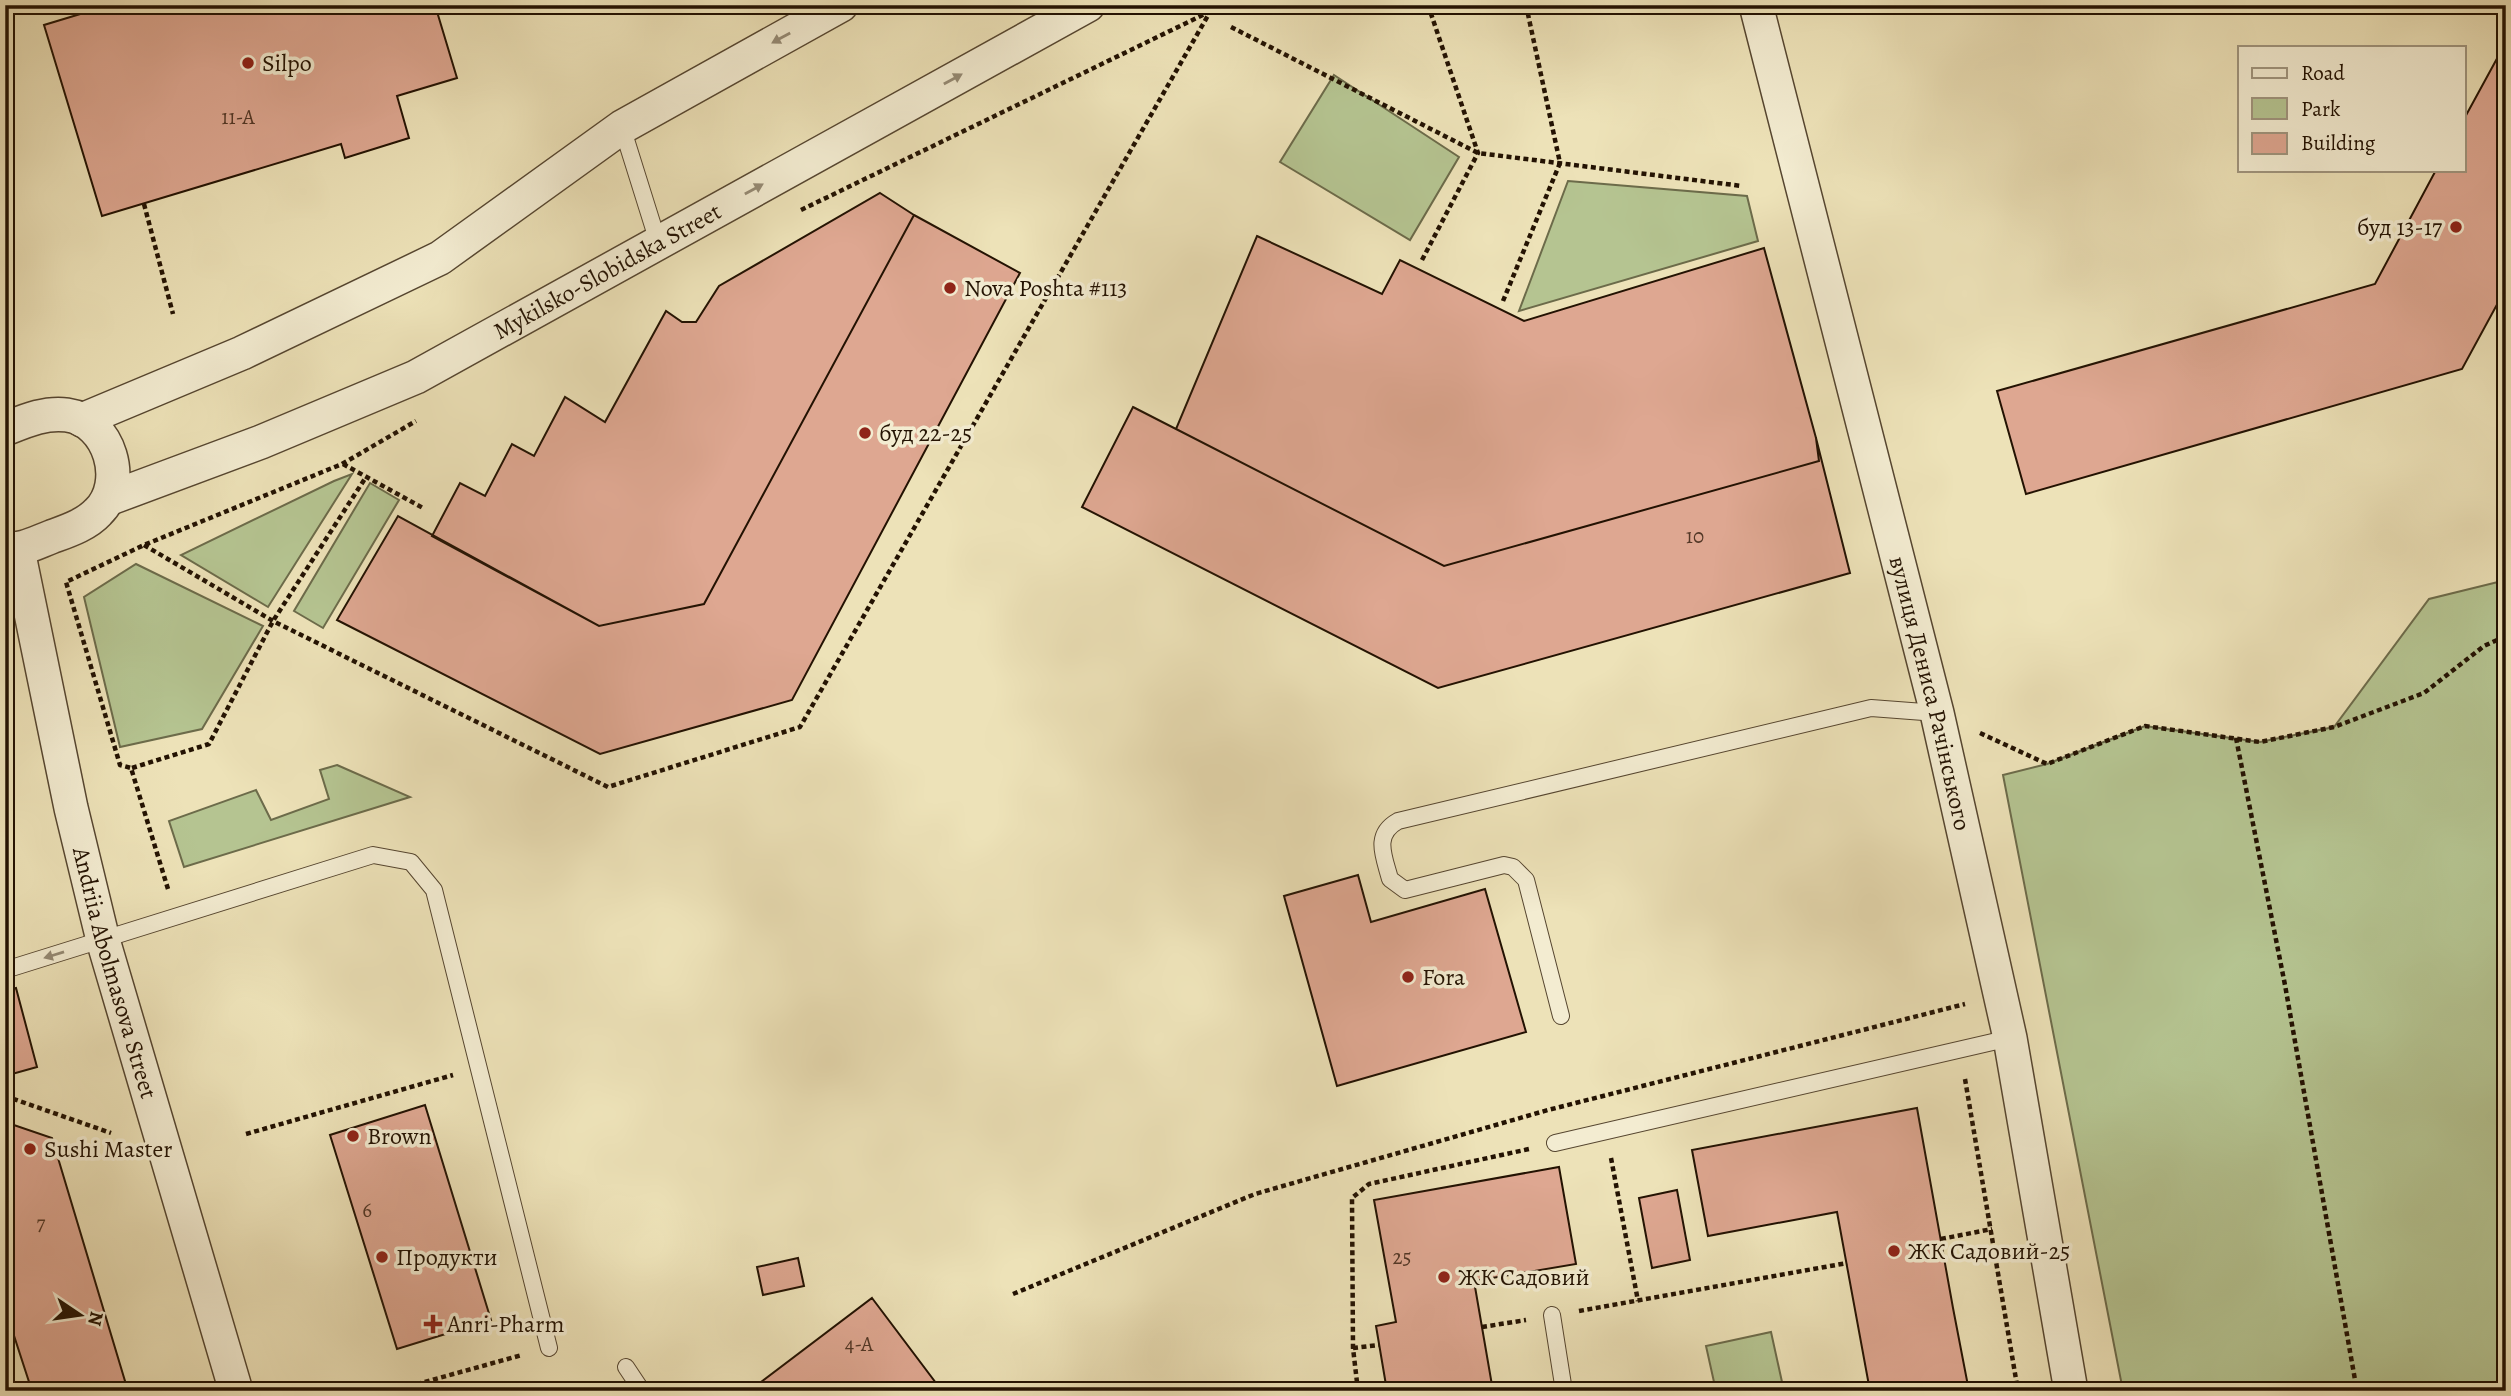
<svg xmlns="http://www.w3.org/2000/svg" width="2511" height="1396" font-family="Alegreya,serif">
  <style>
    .green { fill: #b5c491; stroke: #6c6b4a; stroke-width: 2 }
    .building { fill: #dea791; stroke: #231202; stroke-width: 2 }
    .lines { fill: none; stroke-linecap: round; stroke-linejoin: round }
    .service-casing { stroke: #564630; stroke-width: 18 }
    .minor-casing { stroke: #564630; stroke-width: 36 }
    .path { stroke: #231202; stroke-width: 4.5; stroke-dasharray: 5 3.5; stroke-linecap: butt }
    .service { stroke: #f3ecd1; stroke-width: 16 }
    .minor { stroke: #f3ecd1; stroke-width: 33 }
    .oneway { fill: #958a74 }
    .poi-dot { fill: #8f2418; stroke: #f3ecd1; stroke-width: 2.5 }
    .labels { text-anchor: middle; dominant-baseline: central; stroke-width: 7; stroke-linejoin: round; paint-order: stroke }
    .number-label { font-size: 21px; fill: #523726 }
    .poi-label { font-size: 24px; fill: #231202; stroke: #f3ecd1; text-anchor: start }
    .street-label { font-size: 24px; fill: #231202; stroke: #f3ecd1 }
  </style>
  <rect width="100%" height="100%" fill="#ede2b8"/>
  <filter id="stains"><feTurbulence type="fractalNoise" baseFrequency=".00286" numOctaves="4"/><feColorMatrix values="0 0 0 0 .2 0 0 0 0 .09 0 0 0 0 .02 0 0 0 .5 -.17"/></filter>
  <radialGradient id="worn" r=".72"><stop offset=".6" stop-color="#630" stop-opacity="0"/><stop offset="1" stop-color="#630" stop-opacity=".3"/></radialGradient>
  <path class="green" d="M 1334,75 L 1459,157 L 1410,240 L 1280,162 Z
    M 1568,181 L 1747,196 L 1758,241 L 1519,311 Z
    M 352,474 L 268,607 L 181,555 L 334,481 Z
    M 370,483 L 399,500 L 323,628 L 294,611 Z
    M 136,564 L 263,626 L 202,729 L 120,747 L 84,597 Z
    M 2506,580 L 2506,1391 L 2123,1391 L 2003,775 L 2047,764 L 2145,726 L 2260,742 L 2334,727 L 2429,599 Z
    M 337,765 L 410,797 L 184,867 L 169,821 L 256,790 L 271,820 L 329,799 L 320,770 Z
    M 1771,1332 L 1784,1391 L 1716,1391 L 1706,1346 Z"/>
  <path class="building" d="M 110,5 L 435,5 L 457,78 L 397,96 L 409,138 L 345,158 L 341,144 L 102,216 L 44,25 Z
    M 2506,42 L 2506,288 L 2462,369 L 2026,494 L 1997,391 L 2375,284 L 2436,170 L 2464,170 L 2464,119 Z
    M 880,193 L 914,215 L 704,604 L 599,626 L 432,536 L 460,483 L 485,496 L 512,444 L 534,456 L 565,397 L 605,422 L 666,311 L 682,322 L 696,322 L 719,286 Z
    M 914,215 L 1020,273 L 792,700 L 600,754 L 337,620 L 398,516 L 599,626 L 704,604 Z
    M 1257,236 L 1382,294 L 1400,260 L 1524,321 L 1764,248 L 1816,438 L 1819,461 L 1444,566 L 1176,429 Z
    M 1133,407 L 1444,566 L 1819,461 L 1816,438 L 1850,573 L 1438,688 L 1082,507 Z
    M 1358,875 L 1371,922 L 1485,889 L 1526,1032 L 1337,1086 L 1284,896 Z
    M 16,988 L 37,1067 L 5,1076 L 5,991 Z
    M 425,1105 L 491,1320 L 397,1349 L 330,1135 Z
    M 1917,1108 L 1953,1308 L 1969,1391 L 1870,1391 L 1837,1212 L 1708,1236 L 1692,1150 Z
    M 5,1122 L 52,1138 L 128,1391 L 32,1391 L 5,1308 Z
    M 1559,1167 L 1576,1264 L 1474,1281 L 1493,1391 L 1387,1391 L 1376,1326 L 1396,1322 L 1374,1200 Z
    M 1677,1190 L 1690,1260 L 1652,1268 L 1639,1198 Z
    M 798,1258 L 804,1286 L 763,1295 L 757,1267 Z
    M 872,1298 L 942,1391 L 749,1391 Z"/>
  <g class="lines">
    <g class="service-casing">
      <path id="service" d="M 622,127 L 658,242
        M 5,970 L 373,855 L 411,862 L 434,890 L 549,1348
        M 1561,1016 L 1526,880 L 1513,867 L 1504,865 L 1405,890 L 1390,879 C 1384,856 1373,835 1398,821 L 1871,708 L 1937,713
        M 1555,1143 L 2010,1038
        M 1552,1315 L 1564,1391
        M 626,1367 L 642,1391"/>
    </g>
    <g class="minor-casing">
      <g id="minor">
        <path id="s1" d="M 1756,5 L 1937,713 L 2010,1038 L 2071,1391"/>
        <path d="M 82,420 L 242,353 L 440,258 L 622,127 L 841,5"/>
        <path d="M 5,429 C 25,421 45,412 67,415 C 110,421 128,483 98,512 C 86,525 67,531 51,537 C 35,543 22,551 5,548"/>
        <path id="s2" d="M 108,499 L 261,442 L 416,377 L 1088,5"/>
        <path id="s3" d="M 18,550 L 71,808 L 103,940 L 236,1391"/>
      </g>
    </g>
    <path class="path" d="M 1231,27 L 1478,153 L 1742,186
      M 144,204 L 173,314
      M 801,210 L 1211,11 L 1262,5
      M 1422,260 L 1478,153 L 1428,5
      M 1503,301 L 1560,163 L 1526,5
      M 343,464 L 423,508
      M 144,545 L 273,621 L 608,787 L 800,727 L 1210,12
      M 1980,733 L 2047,764 L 2145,726 L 2260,742 L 2334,727 L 2424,693 L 2484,646 L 2506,636
      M 2236,738 L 2285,985 L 2357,1391
      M 132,768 L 209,744 L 273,621 L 366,477
      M 168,889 L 131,768 L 120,765 L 66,582 L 144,545 L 342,464 L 416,421
      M 1965,1079 L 2018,1391
      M 5,1096 L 111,1133
      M 246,1134 L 453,1075
      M 1611,1158 L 1638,1301
      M 1941,1239 L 1992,1229
      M 1013,1294 L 1255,1194 L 1548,1110 L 1965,1004
      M 1579,1311 L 1847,1263
      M 1482,1327 L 1526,1320
      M 1353,1348 L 1379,1345
      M 392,1391 L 522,1355
      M 1358,1391 L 1353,1348 L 1352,1198 L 1369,1184 L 1529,1149"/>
    <use href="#service" class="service"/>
    <use href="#minor" class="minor"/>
  </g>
  <defs><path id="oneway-solid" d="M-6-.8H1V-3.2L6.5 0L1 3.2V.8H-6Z" transform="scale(1.75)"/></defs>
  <g class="oneway">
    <use href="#oneway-solid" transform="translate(781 38) rotate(151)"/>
    <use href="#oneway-solid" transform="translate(953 79) rotate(-29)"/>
    <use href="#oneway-solid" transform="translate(754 189) rotate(-29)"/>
    <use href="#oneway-solid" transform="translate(54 955) rotate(163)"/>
  </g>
  <g class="poi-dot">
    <circle cx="248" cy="63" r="7"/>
    <circle cx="2456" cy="227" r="7"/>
    <circle cx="950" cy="288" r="7"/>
    <circle cx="865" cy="433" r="7"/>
    <circle cx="1408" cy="977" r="7"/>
    <circle cx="353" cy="1136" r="7"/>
    <circle cx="30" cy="1149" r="7"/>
    <circle cx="1894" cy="1251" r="7"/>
    <circle cx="382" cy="1257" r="7"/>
    <circle cx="1444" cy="1277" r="7"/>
    <path d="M429.5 1313.5h7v7h7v7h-7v7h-7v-7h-7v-7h7z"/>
  </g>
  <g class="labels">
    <g class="number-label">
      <text x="238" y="117">11-А</text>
      <text x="1695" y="536">10</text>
      <text x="367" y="1210">6</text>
      <text x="41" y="1223">7</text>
      <text x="1402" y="1257">25</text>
      <text x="859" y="1344">4-А</text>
    </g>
    <g class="poi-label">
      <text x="262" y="63">Silpo</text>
      <text x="2442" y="227" text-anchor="end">буд 13-17</text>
      <text x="964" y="288">Nova Poshta #113</text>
      <text x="879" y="433">буд 22-25</text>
      <text x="1422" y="977">Fora</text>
      <text x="367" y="1136">Brown</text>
      <text x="44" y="1149">Sushi Master</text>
      <text x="1908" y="1251">ЖК Садовий-25</text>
      <text x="396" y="1257">Продукти</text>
      <text x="1458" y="1277">ЖК Садовий</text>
      <text x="447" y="1324">Anri-Pharm</text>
    </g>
    <g class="street-label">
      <text stroke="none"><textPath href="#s2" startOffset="550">Mykilsko-Slobidska Street</textPath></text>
      <text stroke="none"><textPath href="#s1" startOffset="710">вулиця Дениса Рачінського</textPath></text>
      <text stroke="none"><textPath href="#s3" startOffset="434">Andriia Abolmasova Street</textPath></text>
    </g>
  </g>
  <rect width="2511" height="1396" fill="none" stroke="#ede2b8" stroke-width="28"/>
  <rect x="7" y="7" width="2497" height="1382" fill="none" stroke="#231202" stroke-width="3.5"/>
  <rect x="14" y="14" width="2483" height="1368" fill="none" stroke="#231202" stroke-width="2"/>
  <rect x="2238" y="46" width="228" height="126" fill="#f3ecd1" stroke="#a0957e" stroke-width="2"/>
  <rect x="2252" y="68" width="35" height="10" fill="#f3ecd1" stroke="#a0957e" stroke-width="2"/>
  <text x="2301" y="80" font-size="21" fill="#231202">Road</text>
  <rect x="2252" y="98" width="35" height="21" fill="#b5c491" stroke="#a0957e" stroke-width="2"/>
  <text x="2301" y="116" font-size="21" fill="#231202">Park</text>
  <rect x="2252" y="133" width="35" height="21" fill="#dea791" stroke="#a0957e" stroke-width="2"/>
  <text x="2301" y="150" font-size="21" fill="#231202">Building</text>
  <g transform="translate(80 1315) rotate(103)" stroke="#f3ecd1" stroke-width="5" paint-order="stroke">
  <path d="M0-5L12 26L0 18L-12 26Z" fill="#231202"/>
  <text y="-10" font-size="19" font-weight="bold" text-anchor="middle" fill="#231202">N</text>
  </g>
  <rect width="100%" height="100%" filter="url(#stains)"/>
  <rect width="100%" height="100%" fill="url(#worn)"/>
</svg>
